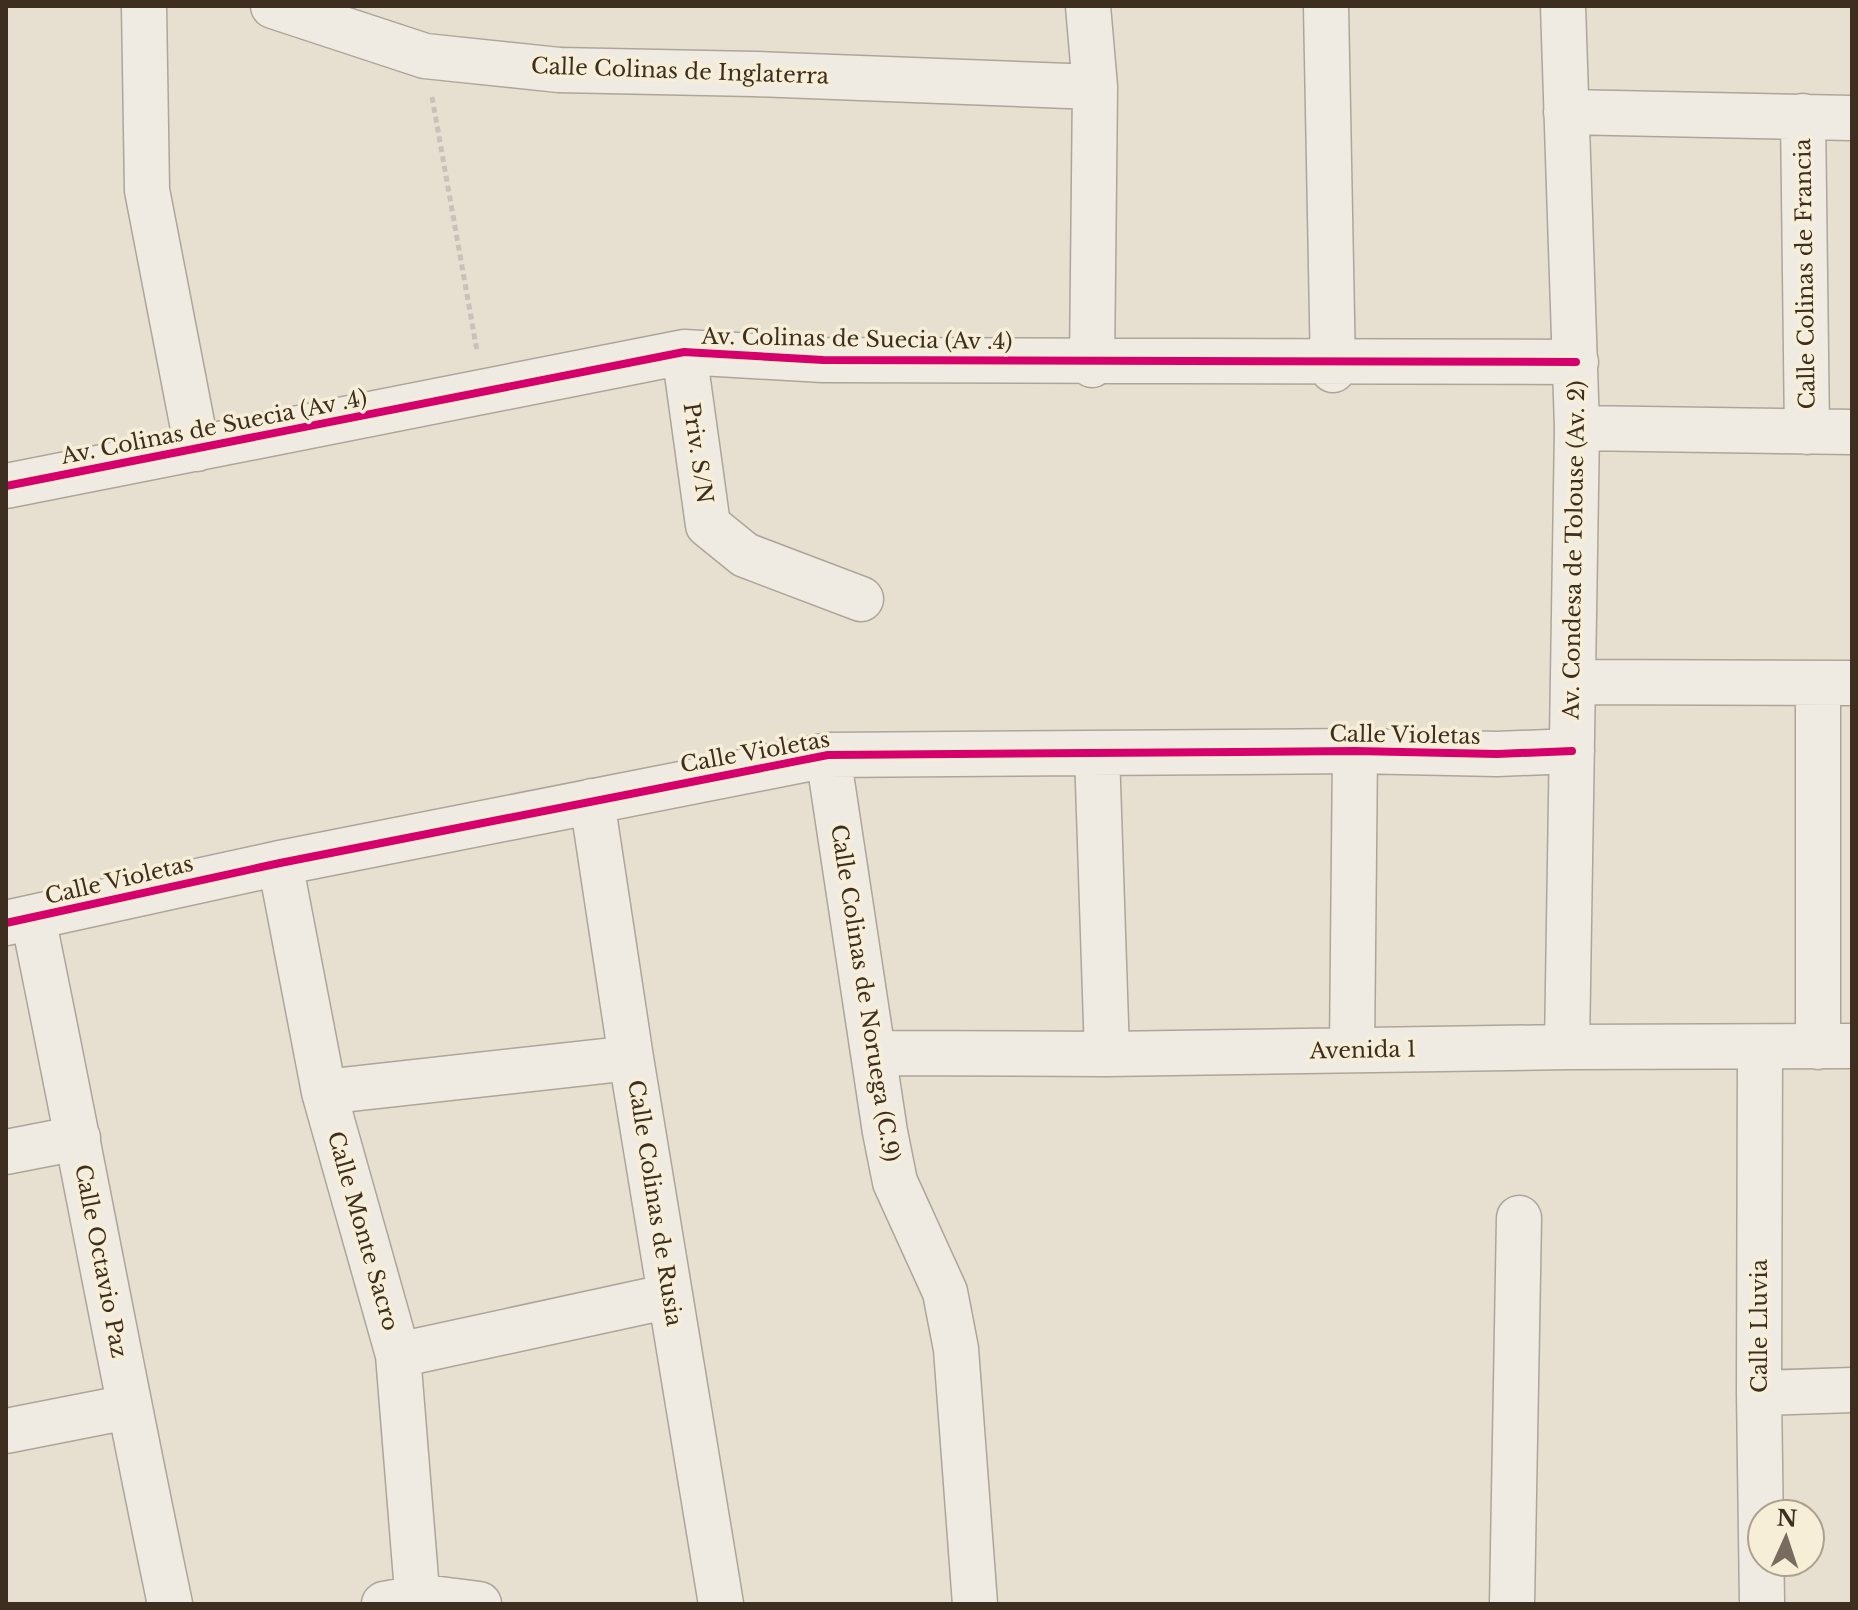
<svg xmlns="http://www.w3.org/2000/svg" width="1858" height="1610" font-family="'Libre Baskerville',serif">
  <style>
    .lines { fill: none; stroke-linecap: round; stroke-linejoin: round }
    .minor-casing { stroke: #ada599; stroke-width: 47 }
    .path { stroke: #c8c2b9; stroke-width: 5; stroke-dasharray: 6 4; stroke-linecap: butt }
    .minor { stroke: #efebe3; stroke-width: 44 }
    .cycleway-casing { stroke: #f7eed8; stroke-width: 13 }
    .cycleway { stroke: #d6006c; stroke-width: 8 }
    .labels { text-anchor: middle; dominant-baseline: central; stroke-width: 7; stroke-linejoin: round; paint-order: stroke }
    .street-label { font-size: 22px; fill: #3d2e20; stroke: #f7eed8 }
  </style>
  <rect width="100%" height="100%" fill="#e7e0d1"/>
  <g class="lines">
    <g class="minor-casing">
      <path id="minor" d="M 144,6 L 147,190 L 197,449
        M 273,6 L 425,56 L 559,70 L 754,74 L 1095,87
        M 1088,6 L 1095,87 L 1092,365
        M 1326,6 L 1333,370
        M 1563,6 L 1577,428 L 1567,1047
        M 1566,112 L 1852,118
        M 1803,116 L 1807,432
        M 684,352 L 708,525 L 745,555 L 861,599
        M 1577,428 L 1852,432
        M 6,486 L 684,352 L 823,360 L 1576,362
        M 1574,682 L 1852,683
        M 1818,683 L 1818,1047
        M 1097,753 L 1107,1054
        M 828,755 L 885,1132 L 895,1182 L 945,1292 L 956,1349 L 975,1604
        M 592,801 L 631,1058 L 721,1604
        M 280,863 L 324,1092 L 398,1355 L 418,1604
        M 33,918 C 80,1146 122,1376 170,1604
        M 6,923 L 280,863 L 828,755 L 1355,751 L 1497,754 L 1572,751
        M 1760,1047 L 1759,1393 L 1762,1604
        M 1352,1050 L 1355,751
        M 873,1053 L 1107,1054 L 1567,1047 L 1852,1046
        M 324,1092 L 631,1058
        M 6,1152 L 78,1138
        M 398,1355 L 670,1296
        M 1759,1393 L 1852,1390
        M 6,1431 L 128,1407
        M 384,1604 L 424,1597 L 479,1604
        M 1512,1604 L 1519,1218"/>
    </g>
    <path class="path" d="M 432,97 L 477,351"/>
    <use href="#minor" class="minor"/>
    <g class="cycleway-casing">
      <path id="cycleway" d="M 6,486 L 684,352 L 823,360 L 1576,362
        M 6,923 L 280,863 L 828,755 L 1355,751 L 1497,754 L 1572,751"/>
    </g>
    <use href="#cycleway" class="cycleway"/>
  </g>
  <g class="labels">
    <g class="street-label">
      <text transform="translate(680 71) rotate(2)">Calle Colinas de Inglaterra</text>
      <text transform="translate(1805 274) rotate(-91)">Calle Colinas de Francia</text>
      <text transform="translate(857 339) rotate(1)">Av. Colinas de Suecia (Av .4)</text>
      <text transform="translate(214 427) rotate(-11)">Av. Colinas de Suecia (Av .4)</text>
      <text transform="translate(698 453) rotate(82)">Priv. S/N</text>
      <text transform="translate(1574 550) rotate(-89)">Av. Condesa de Tolouse (Av. 2)</text>
      <text transform="translate(1405 735) rotate(1)">Calle Violetas</text>
      <text transform="translate(755 752) rotate(-10)">Calle Violetas</text>
      <text transform="translate(119 880) rotate(-13)">Calle Violetas</text>
      <text transform="translate(865 993) rotate(81)">Calle Colinas de Noruega (C.9)</text>
      <text transform="translate(1363 1050) rotate(-1)">Avenida 1</text>
      <text transform="translate(655 1203) rotate(81)">Calle Colinas de Rusia</text>
      <text transform="translate(363 1231) rotate(74)">Calle Monte Sacro</text>
      <text transform="translate(101 1261) rotate(79)">Calle Octavio Paz</text>
      <text transform="translate(1759 1326) rotate(-90)">Calle Lluvia</text>
    </g>
  </g>
  <rect width="1858" height="1610" fill="none" stroke="#3d2e20" stroke-width="16"/>
  <g transform="translate(1786 1538) rotate(3)"><circle r="38" fill="#f7eed8" stroke="#ada18e" stroke-width="2"/>
  <path d="M0-6L14 30L0 20L-14 30Z" fill="#786c5e"/>
  <text y="-12" font-size="22" font-weight="bold" text-anchor="middle" fill="#3d2e20">N</text>
  </g>
</svg>
